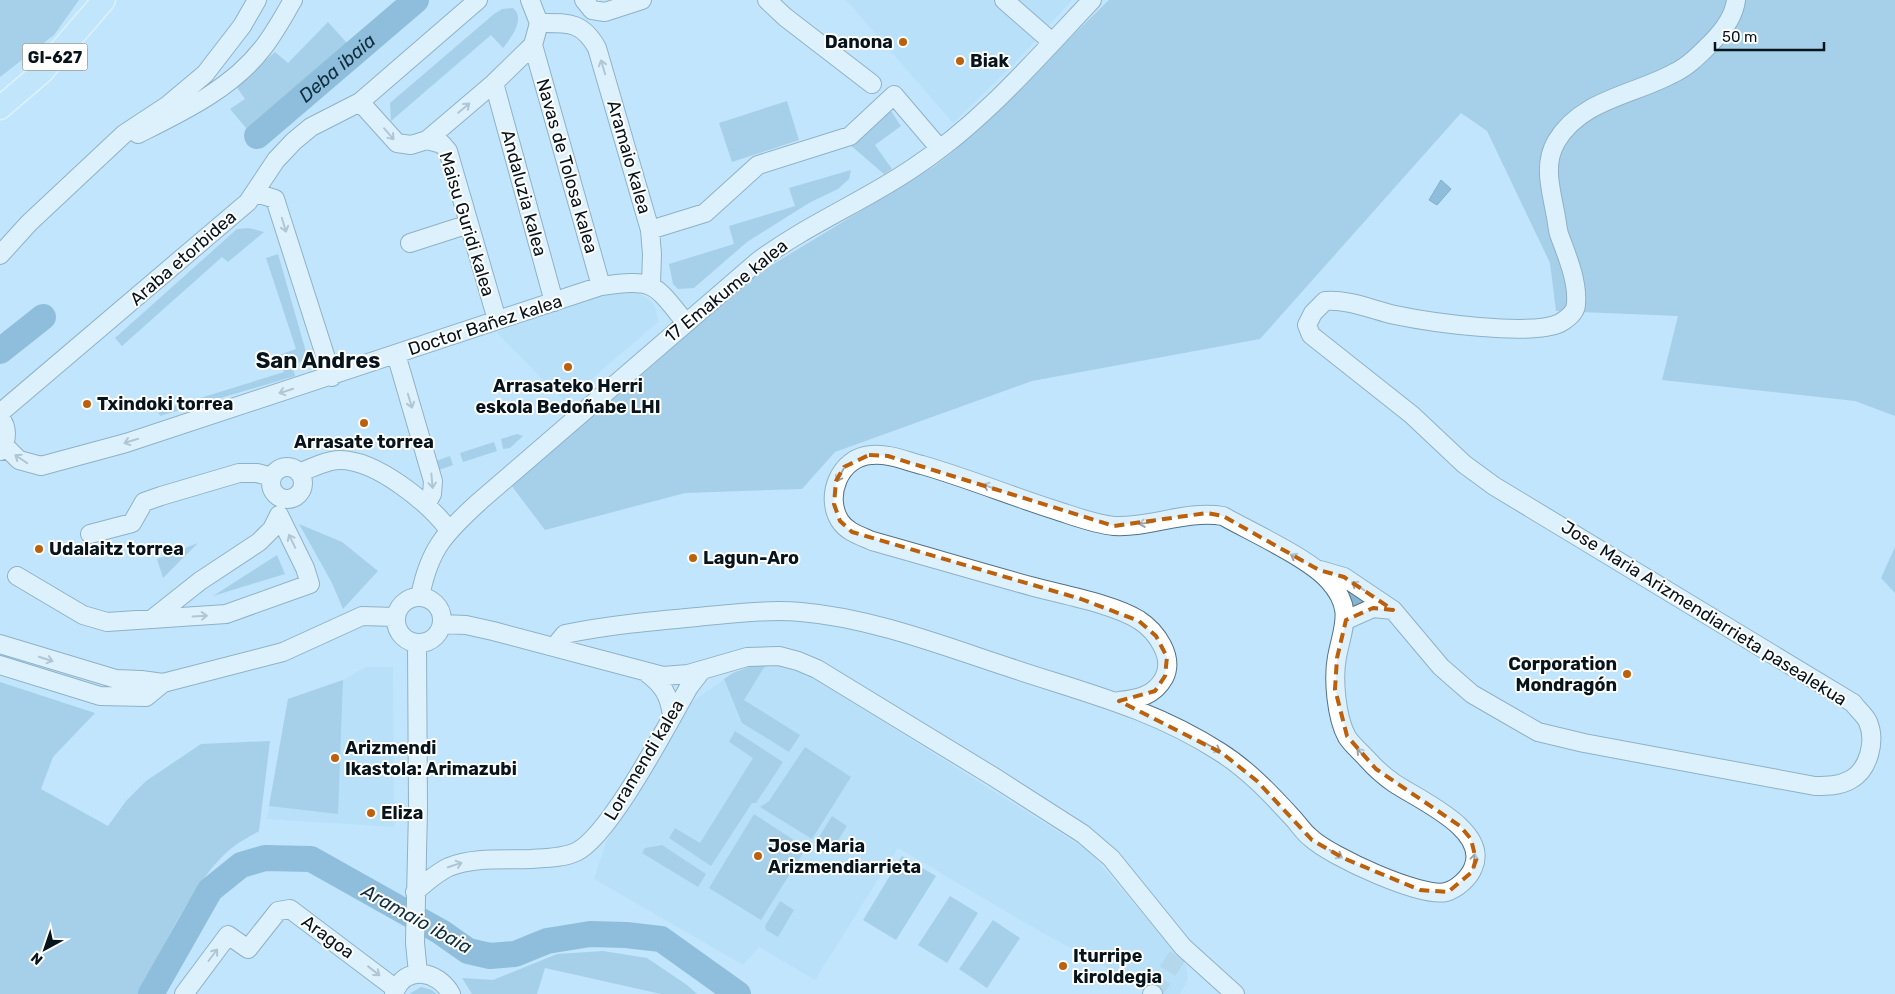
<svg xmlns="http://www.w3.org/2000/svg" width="1895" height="994" font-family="Rubik,sans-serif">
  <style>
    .built { fill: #afdaf5 }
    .green { fill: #85b5d2 }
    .water { fill: #508fb3; stroke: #3a6a86 }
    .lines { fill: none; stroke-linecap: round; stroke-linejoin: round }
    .river { stroke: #508fb3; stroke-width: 26 }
    .minor-tunnel { stroke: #a5c6da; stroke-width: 18; stroke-dasharray: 18 9; stroke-linecap: butt }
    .minor-casing { stroke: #517286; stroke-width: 20 }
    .major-casing { stroke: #fff; stroke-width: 25 }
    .minor { stroke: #fff; stroke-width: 18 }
    .major { stroke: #c1e6fb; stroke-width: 22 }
    .oneway { stroke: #9ca1a4 }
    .marked { fill: none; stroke: #bc600c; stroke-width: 4; stroke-dasharray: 10 6; stroke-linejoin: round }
    .poi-dot { fill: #bc600c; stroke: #fff; stroke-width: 2 }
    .labels { text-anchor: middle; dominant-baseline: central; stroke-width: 4; stroke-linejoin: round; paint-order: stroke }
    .shield { fill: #fff; stroke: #515a60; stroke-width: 1 }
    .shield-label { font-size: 16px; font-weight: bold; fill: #07141c }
    .poi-label { font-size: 18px; font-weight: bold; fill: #07141c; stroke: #fff; text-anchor: start }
    .street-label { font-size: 18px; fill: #07141c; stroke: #fff }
    .water-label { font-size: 19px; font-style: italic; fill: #122f40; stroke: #fff }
    .district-label { font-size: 22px; font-weight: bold; fill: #07141c; stroke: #fff }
  </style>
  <rect width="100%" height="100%" fill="#c1e5fc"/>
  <path class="built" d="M 846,0 L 1072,0 L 1015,63 L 953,123 Z
    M 634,290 L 651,301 L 656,309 L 658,322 L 565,402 L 496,332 L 609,293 Z
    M 757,664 L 778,665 L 802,671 L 1089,851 L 1186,965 L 1188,980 L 1180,994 L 1156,994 L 1041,932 L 898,848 L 815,980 L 759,947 L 743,965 L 594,879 L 607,840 L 689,704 L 733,673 Z
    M 366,667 L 393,667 L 394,827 L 267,819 L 288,699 L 343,680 Z"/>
  <path class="green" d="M 0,0 L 79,0 L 54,35 L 0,77 Z
    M 1109,0 L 1895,0 L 1895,416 L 1855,401 L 1662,380 L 1678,316 L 1556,311 L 1550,263 L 1487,131 L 1461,113 L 1260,339 L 1032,381 L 835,452 L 802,489 L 685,493 L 545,530 L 511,485 L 654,364 L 747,280 L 935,166 L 954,151 Z
    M 513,8 C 526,19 511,38 503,48 L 491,35 L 391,121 L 390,103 L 494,14 L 502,9 Z
    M 328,22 L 347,43 L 246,128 L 230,109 L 245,99 L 236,86 L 275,52 L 288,63 Z
    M 787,101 L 799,140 L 732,162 L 719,123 Z
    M 889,108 L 901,126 L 875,145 L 892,169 L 884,174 L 849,144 Z
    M 851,170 L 849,179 L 838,189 L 809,203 L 747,242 L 694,288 L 678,289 L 673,284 L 669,264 L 734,244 L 729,226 L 795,206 L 789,188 Z
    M 249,228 L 264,232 L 228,262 L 222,257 L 122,346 L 115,338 L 237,229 Z
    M 278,254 L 308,359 L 292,365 L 295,376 L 160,416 L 158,411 L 284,372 L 279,355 L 296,349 L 266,258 Z
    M 517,434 L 523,436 L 510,448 L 503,449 L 501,439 Z
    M 494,442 L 497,451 L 463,462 L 460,453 Z
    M 450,456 L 453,465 L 439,470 L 436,461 Z
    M 299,524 L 342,542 L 378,571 L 343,609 L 332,583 Z
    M 198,543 L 163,578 L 157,559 Z
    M 1895,547 L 1895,593 L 1881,578 Z
    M 277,555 L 285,574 L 213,596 Z
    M 1347,589 L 1369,602 L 1352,610 Z
    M 757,664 L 765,666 L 744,700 L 800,735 L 789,752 L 742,723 L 724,679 L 733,673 Z
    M 343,680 L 338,814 L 269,806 L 288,699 Z
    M 0,682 L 95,713 L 53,757 L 41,789 L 108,826 L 126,801 L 146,781 L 201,744 L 270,741 L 259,831 C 251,836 241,841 233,847 C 196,875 161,952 139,994 L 0,994 Z
    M 735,731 L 783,762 L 756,803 L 752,803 L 711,866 L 669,838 L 675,828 L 700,843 L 753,758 L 729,742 Z
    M 805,747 L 851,777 L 812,839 L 760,807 L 769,801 Z
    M 754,814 L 806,848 L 761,920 L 709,888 Z
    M 832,816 L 847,826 L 831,852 L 816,842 Z
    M 662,845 L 706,874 L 698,887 L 642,853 L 645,848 Z
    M 902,856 L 936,876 L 896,940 L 863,920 Z
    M 950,896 L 978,913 L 947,963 L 918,945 Z
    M 780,901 L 794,910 L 778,937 L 766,930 L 765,926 Z
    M 993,920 L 1020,938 L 987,988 L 959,969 Z
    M 603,951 L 647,958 L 687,985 L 697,994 L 661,994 L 545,968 L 537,994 L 472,994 L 462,978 L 493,980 L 557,954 Z
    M 421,987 L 432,990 L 436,994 L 409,994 Z"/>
  <path class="water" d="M 1441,180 L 1451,189 L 1437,205 L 1429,200 Z"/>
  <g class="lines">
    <g class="river">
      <path id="s1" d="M 257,136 L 416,0"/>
      <path d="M 0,351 L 43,317"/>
      <path d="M 151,994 L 210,890 L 241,865 L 265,858 L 311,859 L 441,932 L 468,951 L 490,956 L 515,954 L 547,941 L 590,934 L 626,935 L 661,939 L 738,994"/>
    </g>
    <path class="minor-tunnel" d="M 1153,994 L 1183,947"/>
    <g class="minor-casing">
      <path id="minor" d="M 530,0 L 539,23
        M 584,0 L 592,10 L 605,12 L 642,0
        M 767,0 L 785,17 L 872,84
        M 1004,0 L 1052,42
        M 539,23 C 568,23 582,21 597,48 L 650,230 L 652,254 L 651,284
        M 533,45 L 601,286
        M 494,83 L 554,302
        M 360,102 L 397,143 L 411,145 L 427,140 L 494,83 L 533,45 L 539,23
        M 138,134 C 182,112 231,89 262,49 C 274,34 283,17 293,0
        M 427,140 L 442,144 L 448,151 L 497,320
        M 256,193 L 275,199 L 332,377
        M 650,230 L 705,213 L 758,165 L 850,136 L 894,95 L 940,149
        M 410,243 L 469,224
        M 0,255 L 29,223 L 124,134 L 168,105 L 205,74 L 242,26 L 257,0
        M 396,354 L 433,481 L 432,494 L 426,505
        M 0,413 L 248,202 L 276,160 L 294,141 L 311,127 L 360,102 L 478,0
        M 0,417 C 8,428 8,440 0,451
        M 4,445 L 19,460 L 41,466 L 126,443 L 601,286 C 655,279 653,282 686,323
        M271 483a16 16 0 1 1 32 0a16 16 0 1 1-32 0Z
        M 299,473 C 311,468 327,460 340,460 C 376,460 428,502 449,530
        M 90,534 L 132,523 L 144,502 L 161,496 L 239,473 L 257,473 L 272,477
        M 1320,570 L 1344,577 L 1393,610 L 1441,667 L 1472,694 L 1538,732 L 1584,743 L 1815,786 C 1827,786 1839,786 1850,780 C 1869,770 1876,741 1868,722 C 1865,715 1857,709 1853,703 L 1494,486 L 1464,464 L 1412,415 L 1311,335 L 1307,325 L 1313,313 L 1325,301 C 1348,299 1373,310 1395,315 C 1428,322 1531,337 1560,323 C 1567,319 1576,312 1576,304 C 1578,281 1567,256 1559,234 C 1557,227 1557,220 1555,212 C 1551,189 1543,165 1556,142 C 1581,99 1634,95 1674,73 C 1689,66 1701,53 1712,42 C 1723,31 1734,16 1736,0
        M 17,576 L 83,615 L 107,622 L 226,614 L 310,584 L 305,568 L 279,515 L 272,529 L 259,542 L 200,581 L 152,619
        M396 620a23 23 0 1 1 46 0a23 23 0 1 1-46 0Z
        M 420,597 C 429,549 445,533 480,501 L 757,262 C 806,225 863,202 913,168 C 982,123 1036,59 1092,0
        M 1346,620 L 1373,608 L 1393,610
        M 442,624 L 466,625 L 493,631 L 663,676 L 688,674 L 747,657 L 779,656 L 798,661 L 817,669 L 994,777 L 1083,834 L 1111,858 L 1183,947 L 1235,994
        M 0,644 L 116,679 L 141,680 L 163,683 L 283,652 L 362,616 L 395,617
        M 417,644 L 418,809 L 415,943 L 418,973
        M 555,646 L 565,634 C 609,625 653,621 697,617 C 731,614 767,609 801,612 C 871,618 941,645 1008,667 C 1082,692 1152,708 1220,752 C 1247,769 1270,793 1291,816 C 1298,823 1303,832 1311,838 C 1330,856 1421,898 1446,892 C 1457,889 1469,878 1473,868 C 1490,830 1419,800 1394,783 C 1384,776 1375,768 1367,759 C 1361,752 1352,745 1347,737 C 1336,717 1333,678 1337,657 C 1343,626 1354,609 1329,581 C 1309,558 1251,532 1223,516 C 1186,510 1150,528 1114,526 C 1094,524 1074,516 1055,510 C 1011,496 967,478 922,465 C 906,461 888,453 871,455 C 840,457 824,496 840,521 C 847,532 861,536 872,541 C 926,556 979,572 1034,587 C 1064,595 1113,604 1139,620 C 1156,631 1175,657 1164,678 C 1154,696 1138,699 1119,701
        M 0,665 L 100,696 L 146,697 L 163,683
        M 647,673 C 663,685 669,695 672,715
        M 415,892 C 425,883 436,873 449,867 C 473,857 505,860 531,859 C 546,858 563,858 576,852 C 610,836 668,723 689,687 L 702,670
        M 184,994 L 228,935 L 248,949 L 278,911 L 290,909 L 396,989
        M 394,994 C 404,964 438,970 451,994
        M 1152,994 L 1153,994"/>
    </g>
    <g class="major-casing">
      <path id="major" d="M 0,108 L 42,72 L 104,0"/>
    </g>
    <use href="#minor" class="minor"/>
    <use href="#major" class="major"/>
  </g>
  <defs><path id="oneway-shaft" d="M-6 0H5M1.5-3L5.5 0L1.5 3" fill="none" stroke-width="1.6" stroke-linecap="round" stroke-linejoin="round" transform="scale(1.25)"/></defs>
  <g class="oneway">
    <use href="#oneway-shaft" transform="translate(603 67) rotate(-107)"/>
    <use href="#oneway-shaft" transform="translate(464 108) rotate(-40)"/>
    <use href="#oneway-shaft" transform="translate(389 134) rotate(49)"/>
    <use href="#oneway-shaft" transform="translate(284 225) rotate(73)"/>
    <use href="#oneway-shaft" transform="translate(286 391) rotate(162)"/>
    <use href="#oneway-shaft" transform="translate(410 401) rotate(73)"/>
    <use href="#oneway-shaft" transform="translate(131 441) rotate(163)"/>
    <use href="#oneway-shaft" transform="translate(21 459) rotate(-146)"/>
    <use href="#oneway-shaft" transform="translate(840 475) rotate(119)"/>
    <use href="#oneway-shaft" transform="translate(432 481) rotate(85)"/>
    <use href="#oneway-shaft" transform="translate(990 487) rotate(-159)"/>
    <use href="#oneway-shaft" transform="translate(1146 523) rotate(172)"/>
    <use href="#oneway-shaft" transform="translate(292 541) rotate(-116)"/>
    <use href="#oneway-shaft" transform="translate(1297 558) rotate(-150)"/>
    <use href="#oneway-shaft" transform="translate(1358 586) rotate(-147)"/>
    <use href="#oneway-shaft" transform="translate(200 616) rotate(-3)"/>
    <use href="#oneway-shaft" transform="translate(46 659) rotate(18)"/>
    <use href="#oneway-shaft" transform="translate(1214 748) rotate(29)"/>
    <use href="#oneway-shaft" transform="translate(1362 754) rotate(-131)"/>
    <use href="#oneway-shaft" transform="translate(1336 854) rotate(31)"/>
    <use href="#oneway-shaft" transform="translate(1474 861) rotate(-83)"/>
    <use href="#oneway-shaft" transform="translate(455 865) rotate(-18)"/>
    <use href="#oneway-shaft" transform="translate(213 955) rotate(-53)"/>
    <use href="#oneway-shaft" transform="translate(374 971) rotate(38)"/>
  </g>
  <path d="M0 0H1895V994H0ZM 869,455 L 888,456 L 1114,526 L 1207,513 L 1223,516 L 1319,570 L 1344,577 L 1393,610 L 1373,608 L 1346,620 L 1337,658 L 1335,689 L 1347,736 L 1376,769 L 1460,826 L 1471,839 L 1476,860 L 1472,872 L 1448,892 L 1420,890 L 1343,858 L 1312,840 L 1257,781 L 1222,753 L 1119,701 L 1155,691 L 1165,676 L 1167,657 L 1156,636 L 1139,621 L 1081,599 L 852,532 L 840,521 L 834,504 L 836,481 L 844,467 Z" fill="#c1e5fc" fill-opacity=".55" fill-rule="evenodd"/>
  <path class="marked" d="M 869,455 L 888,456 L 1114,526 L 1207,513 L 1223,516 L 1319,570 L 1344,577 L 1393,610 L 1373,608 L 1346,620 L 1337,658 L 1335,689 L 1347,736 L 1376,769 L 1460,826 L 1471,839 L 1476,860 L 1472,872 L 1448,892 L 1420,890 L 1343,858 L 1312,840 L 1257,781 L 1222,753 L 1119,701 L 1155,691 L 1165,676 L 1167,657 L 1156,636 L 1139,621 L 1081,599 L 852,532 L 840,521 L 834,504 L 836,481 L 844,467 Z"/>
  <g class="poi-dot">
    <circle cx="903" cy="42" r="5"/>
    <circle cx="960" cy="61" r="5"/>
    <circle cx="568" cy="367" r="5"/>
    <circle cx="87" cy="404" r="5"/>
    <circle cx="364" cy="423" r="5"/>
    <circle cx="39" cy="549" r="5"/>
    <circle cx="693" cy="558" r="5"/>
    <circle cx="1627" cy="674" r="5"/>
    <circle cx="335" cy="758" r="5"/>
    <circle cx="371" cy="813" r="5"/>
    <circle cx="758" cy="856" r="5"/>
    <circle cx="1063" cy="966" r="5"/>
  </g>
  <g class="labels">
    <rect class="shield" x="22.5" y="43.5" width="65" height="27" rx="4"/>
    <g class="shield-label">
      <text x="55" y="57">GI-627</text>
    </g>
    <g class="poi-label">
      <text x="893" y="42" text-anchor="end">Danona</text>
      <text x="970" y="61">Biak</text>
      <text x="568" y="386" text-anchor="middle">Arrasateko Herri<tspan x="568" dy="21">eskola Bedoñabe LHI</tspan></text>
      <text x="97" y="404">Txindoki torrea</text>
      <text x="364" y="442" text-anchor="middle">Arrasate torrea</text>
      <text x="49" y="549">Udalaitz torrea</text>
      <text x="703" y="558">Lagun-Aro</text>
      <text x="1617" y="664" text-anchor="end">Corporation<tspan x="1617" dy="21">Mondragón</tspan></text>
      <text x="345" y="748">Arizmendi<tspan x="345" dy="21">Ikastola: Arimazubi</tspan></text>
      <text x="381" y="813">Eliza</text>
      <text x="768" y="846">Jose Maria<tspan x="768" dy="21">Arizmendiarrieta</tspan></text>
      <text x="1073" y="956">Iturripe<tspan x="1073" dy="21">kiroldegia</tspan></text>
    </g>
    <g class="street-label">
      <text transform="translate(629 157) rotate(74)">Aramaio kalea</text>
      <text transform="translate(567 166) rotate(74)">Navas de Tolosa kalea</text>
      <text transform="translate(524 193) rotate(75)">Andaluzia kalea</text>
      <text transform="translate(467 224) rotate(73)">Maisu Guridi kalea</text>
      <text transform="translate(183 258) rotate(-41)">Araba etorbidea</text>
      <text transform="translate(726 291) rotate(-39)">17 Emakume kalea</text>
      <text transform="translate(485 325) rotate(-18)">Doctor Bañez kalea</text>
      <text transform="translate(1704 613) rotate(32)">Jose Maria Arizmendiarrieta pasealekua</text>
      <text transform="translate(644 760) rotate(-59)">Loramendi kalea</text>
      <text transform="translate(328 937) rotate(36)">Aragoa</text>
    </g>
    <g class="water-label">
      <text stroke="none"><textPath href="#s1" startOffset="105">Deba ibaia</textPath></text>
      <text transform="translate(417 919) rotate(29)">Aramaio ibaia</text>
    </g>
    <g class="district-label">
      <text x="318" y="360">San Andres</text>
    </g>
  </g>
  <g transform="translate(45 949) rotate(220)" stroke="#ffffff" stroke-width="4" paint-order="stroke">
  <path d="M0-4L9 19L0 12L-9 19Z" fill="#07141c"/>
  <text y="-8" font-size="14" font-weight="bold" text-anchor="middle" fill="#07141c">N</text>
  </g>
  <path d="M1715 42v8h109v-8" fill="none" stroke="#07141c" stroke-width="2.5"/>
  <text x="1722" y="42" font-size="15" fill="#07141c" stroke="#ffffff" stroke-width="4" paint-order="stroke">50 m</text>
</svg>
